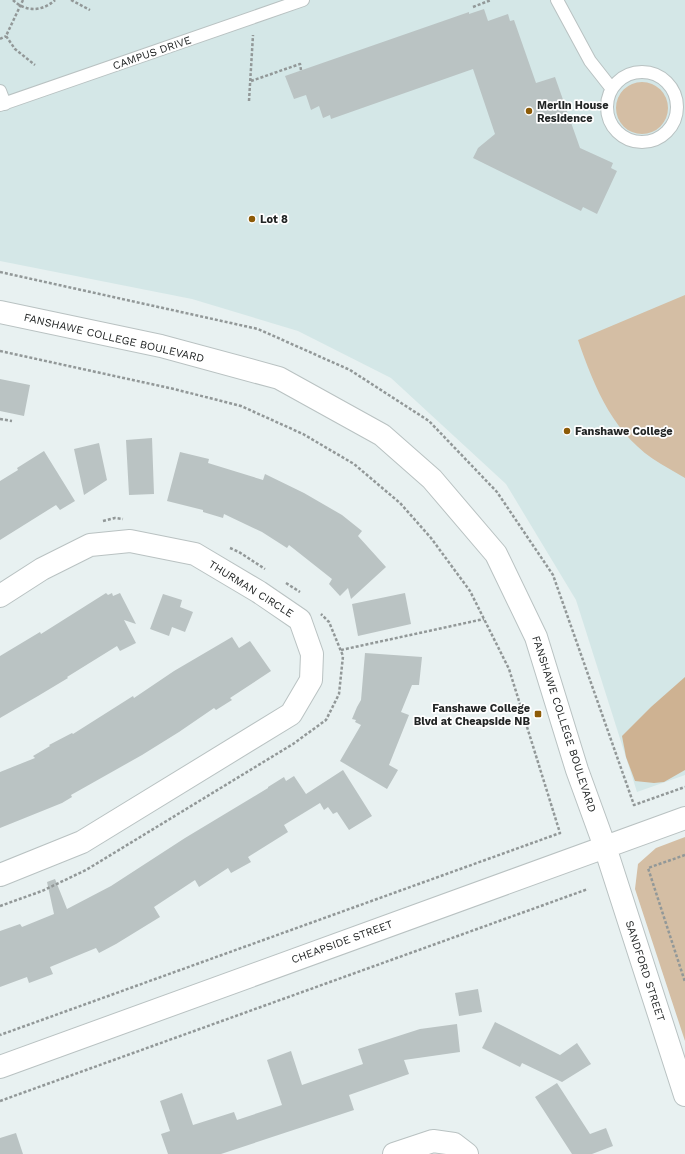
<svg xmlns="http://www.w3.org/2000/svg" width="685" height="1154" font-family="'Work Sans',sans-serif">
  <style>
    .built { fill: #d4e7e7 }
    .green { fill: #d4bea4 }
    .forest { fill: #ceb292 }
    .building { fill: #bac3c3 }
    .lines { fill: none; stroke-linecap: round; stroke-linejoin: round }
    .service-casing { stroke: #b9c2c2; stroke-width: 14 }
    .minor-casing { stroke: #b9c2c2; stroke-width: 24 }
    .tertiary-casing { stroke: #b9c2c2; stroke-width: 24 }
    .path { stroke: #929898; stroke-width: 2.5; stroke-dasharray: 3 2; stroke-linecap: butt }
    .service { stroke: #fff; stroke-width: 12 }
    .minor { stroke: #fff; stroke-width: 22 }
    .tertiary { stroke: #fff; stroke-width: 22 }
    .poi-dot { fill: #8d5b07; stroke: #fff; stroke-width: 1.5 }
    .labels { text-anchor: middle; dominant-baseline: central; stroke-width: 3.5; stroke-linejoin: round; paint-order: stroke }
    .street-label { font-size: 11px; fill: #222525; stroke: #fff }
    .poi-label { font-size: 11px; font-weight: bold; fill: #222525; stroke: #fff; text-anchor: start }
  </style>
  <rect width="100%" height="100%" fill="#e8f1f1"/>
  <path class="built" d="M 0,0 L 685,0 L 685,775 L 637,792 L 576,600 L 506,484 L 391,378 L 298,331 L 192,299 L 0,261 Z"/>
  <path class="green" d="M616 108a26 26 0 1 1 52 0a26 26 0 1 1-52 0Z
    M 685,295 L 685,478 C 677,473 669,469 661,464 C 614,436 595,389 578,340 Z
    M 685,837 L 685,1041 L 635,889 L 638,864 L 656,848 Z"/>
  <path class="forest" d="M 685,677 L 685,770 L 664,782 L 654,783 L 635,781 L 626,757 L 622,736 L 651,707 Z"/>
  <path class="building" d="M 484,9 L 488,21 L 508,14 L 510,21 L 514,20 L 536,83 L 555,77 L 580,148 L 613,163 L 611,168 L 617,171 L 597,214 L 583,207 L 581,211 L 473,158 L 478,148 L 495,134 L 473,69 L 331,119 L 330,115 L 323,118 L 319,106 L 311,110 L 306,95 L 294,99 L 285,76 L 469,12 L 469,14 Z
    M 0,379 L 30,385 L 24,416 L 0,411 Z
    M 152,438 L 154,494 L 129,495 L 126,440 Z
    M 99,443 L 107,480 L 84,495 L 74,449 Z
    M 44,451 L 75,501 L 60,510 L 56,505 L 0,540 L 0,481 L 18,470 L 17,468 Z
    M 180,452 L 209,459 L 208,463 L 263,480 L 265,474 L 304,493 L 342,515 L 362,531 L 358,536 L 386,567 L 351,599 L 348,588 L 340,596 L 329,584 L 332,579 L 289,545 L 287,548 L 262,532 L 224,514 L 223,518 L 203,512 L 203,510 L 167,501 Z
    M 106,593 L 108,595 L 112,593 L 113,596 L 120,593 L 136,624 L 124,620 L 136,643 L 120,651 L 117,646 L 67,677 L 68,678 L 38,696 L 0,718 L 0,656 L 40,632 L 41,634 Z
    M 405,593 L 411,624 L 358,636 L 352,604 Z
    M 163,594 L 182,600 L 180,607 L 193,612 L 185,632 L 172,627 L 169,636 L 150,629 Z
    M 232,637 L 239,648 L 250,641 L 271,671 L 230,698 L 232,700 L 216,710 L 214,708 L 179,732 L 142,755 L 71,795 L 72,797 L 62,803 L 0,828 L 0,772 L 35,758 L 33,756 L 50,746 L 49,745 L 72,733 L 73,734 L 133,696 L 134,698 L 174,671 Z
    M 365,653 L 422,657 L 419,685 L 412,685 L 401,712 L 409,715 L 389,765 L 398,770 L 387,789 L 340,761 L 361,725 L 355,722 L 356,720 L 352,719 L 357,707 L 361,700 Z
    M 343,770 L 372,816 L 349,830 L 337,812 L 333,814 L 328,807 L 324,810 L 320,803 L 284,825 L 288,832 L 248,857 L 251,862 L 231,873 L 228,868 L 199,887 L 195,880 L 154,907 L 160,917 L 116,944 L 99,953 L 96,948 L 50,967 L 53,974 L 29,983 L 27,977 L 0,987 L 0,931 L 20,924 L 22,927 L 54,914 L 47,882 L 55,879 L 67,909 L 111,886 L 185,838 L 268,788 L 268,787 L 284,777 L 286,781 L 294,776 L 306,794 Z
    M 478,989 L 482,1012 L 459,1016 L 455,993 Z
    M 495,1022 L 560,1055 L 577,1043 L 591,1064 L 562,1082 L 522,1063 L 520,1067 L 482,1048 Z
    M 457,1024 L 460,1052 L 404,1060 L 409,1074 L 349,1095 L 354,1110 L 221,1154 L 168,1154 L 161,1134 L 170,1131 L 160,1101 L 182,1093 L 193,1125 L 234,1112 L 237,1120 L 282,1105 L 267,1060 L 291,1051 L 302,1085 L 363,1064 L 358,1049 L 420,1029 Z
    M 557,1083 L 590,1134 L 606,1128 L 613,1146 L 592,1154 L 572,1154 L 535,1097 Z
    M 16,1133 L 23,1154 L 0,1154 L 0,1138 Z"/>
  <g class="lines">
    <g class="service-casing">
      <path id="service" d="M 557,0 L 590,61 L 612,89
        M607 107a35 35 0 1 1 70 0a35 35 0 1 1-70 0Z
        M 0,91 L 5,104
        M 0,105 L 303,0"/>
    </g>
    <g class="minor-casing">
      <path id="minor" d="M 0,596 L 42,569 L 90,545 L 130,541 L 195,554 L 259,592 L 300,620 L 312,654 L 311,680 L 291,714 L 82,842 L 0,875
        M 394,1154 L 433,1141 L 454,1144 L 467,1154"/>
    </g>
    <g class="tertiary-casing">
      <path id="tertiary" d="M 0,312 L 161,346 L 279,378 L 382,435 L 432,479 L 496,554 L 536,637 L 577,770 L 605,847 L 685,1095
        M 0,1067 L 685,818"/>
    </g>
    <path class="path" d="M 13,0 C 25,12 42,12 55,0
      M 23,0 L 6,36 L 15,49 L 35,65
      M 71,0 L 90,10
      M 473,7 L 491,0
      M 0,39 L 6,36
      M 251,81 L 300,64 L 301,70
      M 249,101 L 253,35
      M 0,272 L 258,329 L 350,370 L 429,421 L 497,492 L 553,575 L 634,805 L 685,787
      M 0,351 L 174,389 L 241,406 L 303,434 L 354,464 L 400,503 L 431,538 L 470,591 L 509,669 L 560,833 L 0,1035
      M 0,419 L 12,421
      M 103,521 L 115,518 L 123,519
      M 230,548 L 239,552 L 265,569
      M 286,583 L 300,592
      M 341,650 L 484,619
      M 685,855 L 648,868 L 685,982
      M 0,906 L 42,891 L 86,870 L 293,744 L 326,720 L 339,694 L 343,656 L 329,622 L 321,614
      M 0,1101 L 588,889"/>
    <use href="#service" class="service"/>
    <use href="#minor" class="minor"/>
    <use href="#tertiary" class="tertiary"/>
  </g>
  <g class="poi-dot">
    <circle cx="529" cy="111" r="4"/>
    <circle cx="252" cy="219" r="4"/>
    <circle cx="567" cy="431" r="4"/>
    <rect x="534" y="710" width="8" height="8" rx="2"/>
  </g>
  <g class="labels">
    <g class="street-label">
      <text transform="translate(152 53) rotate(-19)">CAMPUS DRIVE</text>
      <text transform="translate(114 338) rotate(13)">FANSHAWE COLLEGE BOULEVARD</text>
      <text transform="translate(251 589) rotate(32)">THURMAN CIRCLE</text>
      <text transform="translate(564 724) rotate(72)">FANSHAWE COLLEGE BOULEVARD</text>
      <text transform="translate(342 942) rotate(-20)">CHEAPSIDE STREET</text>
      <text transform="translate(645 971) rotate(72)">SANDFORD STREET</text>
    </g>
    <g class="poi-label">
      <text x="537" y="105">Merlin House<tspan x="537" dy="13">Residence</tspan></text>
      <text x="260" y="219">Lot 8</text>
      <text x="575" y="431">Fanshawe College</text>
      <text x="530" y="708" text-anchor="end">Fanshawe College<tspan x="530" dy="13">Blvd at Cheapside NB</tspan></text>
    </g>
  </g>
</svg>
